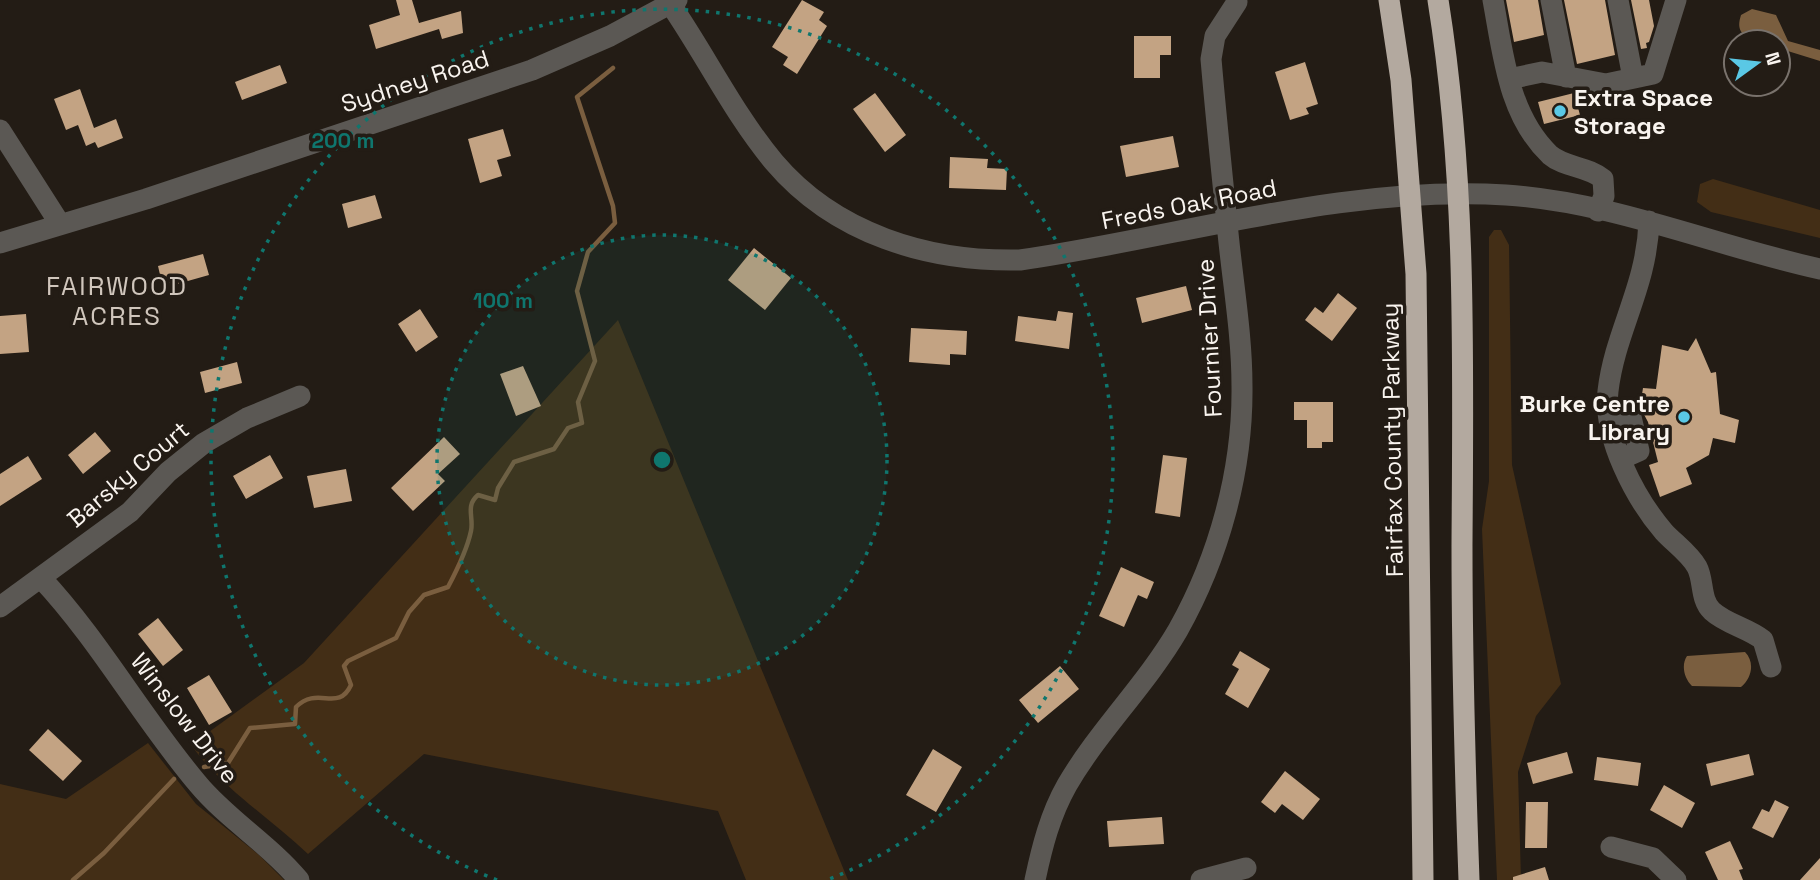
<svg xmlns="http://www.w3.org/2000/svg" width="1820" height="880" font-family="'Space Grotesk',sans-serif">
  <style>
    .green { fill: #432e16 }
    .water { fill: #7a5e3f }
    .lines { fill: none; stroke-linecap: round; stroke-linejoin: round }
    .stream { stroke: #7a5e3f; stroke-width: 4.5 }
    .building { fill: #c3a383 }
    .minor { stroke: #5b5854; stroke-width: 21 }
    .highway { stroke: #b3a99f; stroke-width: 21 }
    .ring { fill: none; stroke: #0f766e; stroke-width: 3.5; stroke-dasharray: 3.5 7 }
    .poi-dot { fill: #5ac8e5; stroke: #231c15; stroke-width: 2.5 }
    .labels { text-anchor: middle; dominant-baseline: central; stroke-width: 7; stroke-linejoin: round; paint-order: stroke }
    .street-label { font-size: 24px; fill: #f9f4ef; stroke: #231c15 }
    .poi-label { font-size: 24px; font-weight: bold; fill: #f9f4ef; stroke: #231c15; text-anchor: start }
    .neighbourhood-label { font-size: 26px; letter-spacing: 2px; fill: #d0c6bc; stroke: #231c15 }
    .centre { fill: #0f766e; stroke: #231c15; stroke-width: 3.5 }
    .ring-label { font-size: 21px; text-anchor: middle; font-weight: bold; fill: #0f766e; stroke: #231c15; stroke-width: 7; stroke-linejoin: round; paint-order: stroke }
  </style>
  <rect width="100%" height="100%" fill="#231c15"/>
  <path class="green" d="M 1713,179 L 1820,210 L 1820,238 L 1711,212 L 1697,202 L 1700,184 Z
    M 1494,230 L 1501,230 L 1509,245 L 1512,465 L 1561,684 L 1536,716 L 1518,772 L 1521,880 L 1497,880 L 1482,529 L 1489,481 L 1489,237 Z
    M 618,320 L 848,880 L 746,880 L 718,811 L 424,754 L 308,854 C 269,817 224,790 191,745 L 304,663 Z
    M 148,743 L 196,804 L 259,855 L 284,880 L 0,880 L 0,784 L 66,799 Z"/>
  <path class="water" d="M 1752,9 L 1776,15 L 1788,41 L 1820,50 L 1820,61 L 1778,48 L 1778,42 L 1747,38 C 1738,31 1738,25 1741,15 Z
    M 1745,652 C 1755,662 1752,678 1741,687 L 1692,686 C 1684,678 1681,665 1687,656 Z"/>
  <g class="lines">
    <path class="stream" d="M 204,767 L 228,763 L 250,728 L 295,724 L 296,707 C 318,685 338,713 351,685 L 344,666 L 348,661 L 396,638 L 409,612 L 424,595 L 448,587 C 457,570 467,550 471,531 C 474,517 465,506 478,495 L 495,500 L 498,488 L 514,462 L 554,449 L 568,428 L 582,423 L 578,402 L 595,361 L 577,291 L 588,252 L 615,223 L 613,206 L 577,97 L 613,68
      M 73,880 L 104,853 L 174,779"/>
  </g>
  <path class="building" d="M 396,0 L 412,0 L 419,23 L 461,11 L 463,33 L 442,39 L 439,29 L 376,49 L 369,25 L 400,15 Z
    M 802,0 L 824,12 L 819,20 L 827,26 L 797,74 L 783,65 L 788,57 L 772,47 Z
    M 1506,0 L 1538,0 L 1544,35 L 1514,42 Z
    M 1564,0 L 1605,0 L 1615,55 L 1577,64 Z
    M 1631,0 L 1649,0 L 1654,26 L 1649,42 L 1646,43 L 1647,48 L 1641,49 Z
    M 1134,36 L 1171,36 L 1171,55 L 1160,55 L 1160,78 L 1134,78 Z
    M 1305,62 L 1318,104 L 1306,108 L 1309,114 L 1290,120 L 1275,72 Z
    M 280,65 L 287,83 L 242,100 L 235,82 Z
    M 80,89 L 94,128 L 116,119 L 123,138 L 98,148 L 95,142 L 86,146 L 78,125 L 66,130 L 54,99 Z
    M 875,93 L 906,135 L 885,152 L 853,109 Z
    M 1574,93 L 1580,115 L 1544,124 L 1538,102 Z
    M 503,129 L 511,156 L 497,160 L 502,176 L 480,183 L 468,139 Z
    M 1173,136 L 1179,167 L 1126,177 L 1120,146 Z
    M 950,157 L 988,159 L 987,168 L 1007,169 L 1006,190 L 949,188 Z
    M 375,195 L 382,218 L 348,228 L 342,204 Z
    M 754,248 L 791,278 L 765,310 L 728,280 Z
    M 203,254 L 209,275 L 163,288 L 158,266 Z
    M 1186,286 L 1192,310 L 1142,323 L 1136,298 Z
    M 1338,293 L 1357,308 L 1332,341 L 1305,320 L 1315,307 L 1323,313 Z
    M 420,309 L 438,337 L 416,352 L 398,324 Z
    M 1058,311 L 1073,313 L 1069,349 L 1015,341 L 1018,316 L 1056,321 Z
    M 26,314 L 29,352 L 0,354 L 0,316 Z
    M 911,328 L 967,331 L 966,355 L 950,354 L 950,365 L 909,362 Z
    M 1696,338 L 1711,373 L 1716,372 L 1720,414 L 1739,420 L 1735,443 L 1713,438 L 1709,455 L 1686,468 L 1692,484 L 1660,497 L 1649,465 L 1658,462 L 1648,422 L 1640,407 L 1643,388 L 1656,389 L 1662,345 L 1688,351 Z
    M 237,362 L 242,383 L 205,393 L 200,372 Z
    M 523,366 L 541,406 L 516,416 L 500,374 Z
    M 1294,402 L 1333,402 L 1333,442 L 1322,442 L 1322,448 L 1307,448 L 1307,420 L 1294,420 Z
    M 95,432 L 111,451 L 83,474 L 68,455 Z
    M 444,437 L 460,454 L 438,474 L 445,481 L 413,511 L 391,488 Z
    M 270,455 L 283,478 L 246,499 L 233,476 Z
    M 1163,455 L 1187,458 L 1180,517 L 1155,513 Z
    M 28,456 L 42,479 L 0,506 L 0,474 Z
    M 346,469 L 352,501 L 314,508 L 307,476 Z
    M 1121,567 L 1154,582 L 1147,599 L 1138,595 L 1124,627 L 1099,616 Z
    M 158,618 L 183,650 L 163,666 L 138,634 Z
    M 1240,651 L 1270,669 L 1248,708 L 1225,694 L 1239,669 L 1232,665 Z
    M 1060,666 L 1079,689 L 1038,723 L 1019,700 Z
    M 209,675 L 232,712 L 209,725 L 187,688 Z
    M 48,729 L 82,761 L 63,781 L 29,750 Z
    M 933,749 L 962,767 L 936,812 L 906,795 Z
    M 1567,752 L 1573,773 L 1533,784 L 1527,763 Z
    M 1749,754 L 1754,775 L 1711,786 L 1706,764 Z
    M 1597,757 L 1641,763 L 1638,786 L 1594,780 Z
    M 1285,771 L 1320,799 L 1303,820 L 1282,804 L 1275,813 L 1261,802 Z
    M 1664,785 L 1695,803 L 1682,828 L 1650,810 Z
    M 1775,800 L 1789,807 L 1773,838 L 1752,828 L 1762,809 L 1769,812 Z
    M 1526,802 L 1548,802 L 1547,848 L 1525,848 Z
    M 1162,817 L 1164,844 L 1109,847 L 1107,821 Z
    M 1730,841 L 1743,869 L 1739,870 L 1743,880 L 1718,880 L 1705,852 Z
    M 1820,858 L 1820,880 L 1800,880 Z
    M 1545,867 L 1549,880 L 1513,880 L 1513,877 Z"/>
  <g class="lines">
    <path class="minor" d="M 1493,0 C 1503,53 1508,115 1550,155 C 1565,168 1588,166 1603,179 L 1604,196 L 1598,211
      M 1551,0 L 1566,77
      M 1618,0 L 1633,78
      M 671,5 C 706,56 734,114 774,162 C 835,234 928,262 1020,260 C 1181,237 1342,185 1506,195 C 1614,202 1715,246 1820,269
      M 1509,79 L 1542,72 L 1606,84 L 1653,74 L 1676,0
      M 0,130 L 60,224
      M 1649,221 C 1647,287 1615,331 1608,391 C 1603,438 1635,498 1664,532 C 1674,543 1689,553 1697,567 C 1704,580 1700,600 1712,611 C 1726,624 1748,628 1763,640 L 1771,667
      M 0,243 L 146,199 L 532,70 L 610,36 L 677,0
      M 1608,412 L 1631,417 L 1639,451 L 1621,459
      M 41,578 C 100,641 142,718 198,784 C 227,819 269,844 299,880
      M 0,607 L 130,512 L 168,472 L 204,443 L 247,418 L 300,396
      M 1611,847 L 1653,858 L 1676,880
      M 1035,880 C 1042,847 1050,815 1067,785 C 1099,730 1146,685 1178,630 C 1219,557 1243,470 1242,386 C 1242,335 1233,284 1228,233 C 1222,175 1216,117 1211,59 L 1215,36 L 1237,2
      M 1201,880 L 1246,868"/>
    <path class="highway" d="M 1389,0 L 1401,80 L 1416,274 L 1423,880
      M 1438,0 C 1467,181 1463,363 1462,546 C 1462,657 1465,769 1469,880"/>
  </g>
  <circle cx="662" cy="460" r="225" fill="#0f766e" fill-opacity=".12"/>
  <g class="ring">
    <circle cx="662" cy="460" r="225"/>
    <path d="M497 880A451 451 0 1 1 827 880"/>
  </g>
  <g class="poi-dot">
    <circle cx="1560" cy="111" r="7"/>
    <circle cx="1684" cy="417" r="7"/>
  </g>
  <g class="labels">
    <g class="street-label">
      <text transform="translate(415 81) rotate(-18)">Sydney Road</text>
      <text transform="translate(1189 204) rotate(-11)">Freds Oak Road</text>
      <text transform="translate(1209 338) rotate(-93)">Fournier Drive</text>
      <text transform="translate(1392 440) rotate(-91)">Fairfax County Parkway</text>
      <text transform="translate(128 474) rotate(-40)">Barsky Court</text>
      <text transform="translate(185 718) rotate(52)">Winslow Drive</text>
    </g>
    <g class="poi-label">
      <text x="1574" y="97">Extra Space<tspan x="1574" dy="28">Storage</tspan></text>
      <text x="1670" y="403" text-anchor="end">Burke Centre<tspan x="1670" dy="28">Library</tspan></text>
    </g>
    <g class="neighbourhood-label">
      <text x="117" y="286">FAIRWOOD<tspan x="117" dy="30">ACRES</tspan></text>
    </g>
  </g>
  <circle cx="662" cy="460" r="10" class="centre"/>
  <g class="ring-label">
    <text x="343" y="148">200 m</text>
    <text x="503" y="308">100 m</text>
  </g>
  <g transform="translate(1757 63) rotate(75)"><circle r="33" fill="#231c15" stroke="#79726c" stroke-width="2"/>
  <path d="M0-5L12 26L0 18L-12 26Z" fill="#5ac8e5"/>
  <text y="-10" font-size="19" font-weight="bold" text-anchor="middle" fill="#f9f4ef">N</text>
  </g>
</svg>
